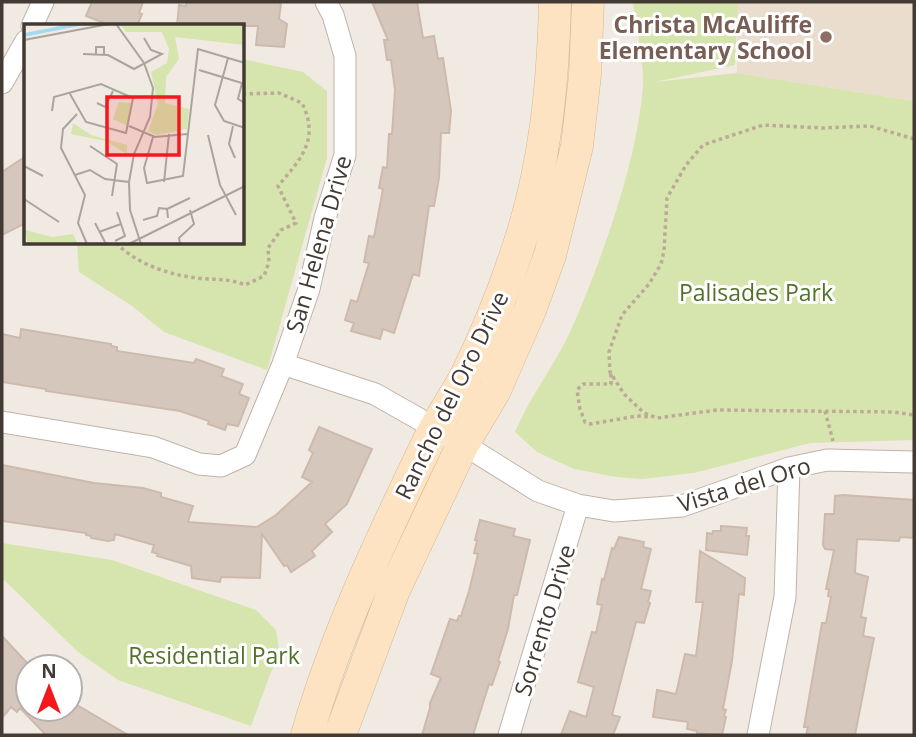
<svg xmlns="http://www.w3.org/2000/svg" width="916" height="737" font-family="'Open Sans',sans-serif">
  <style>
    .education { fill: #eaddcd }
    .green { fill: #d6e5ad }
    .building { fill: #d5c7bc; stroke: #cdbaad; stroke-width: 2 }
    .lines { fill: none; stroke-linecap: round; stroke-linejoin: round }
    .minor-casing { stroke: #bfb3a9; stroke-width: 23 }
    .secondary-casing { stroke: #d3b896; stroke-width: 33 }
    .path { stroke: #bda998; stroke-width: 3.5; stroke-dasharray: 3.5 3.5; stroke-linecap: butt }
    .minor { stroke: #fff; stroke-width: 21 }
    .secondary { stroke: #fde3c2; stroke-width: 32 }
    .education-dot { fill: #8d6e63; stroke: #fff; stroke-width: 2.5 }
    .labels { text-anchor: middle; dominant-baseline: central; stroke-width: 6; stroke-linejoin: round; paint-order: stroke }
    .education-label { font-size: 23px; font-weight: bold; fill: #785e54; stroke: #fff; text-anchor: end }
    .street-label { font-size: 23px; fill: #433a34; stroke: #fff }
    .park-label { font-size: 23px; fill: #52722a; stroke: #fff }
    .inset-river { fill: none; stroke: #a0dced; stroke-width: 3.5 }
    .inset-road { fill: none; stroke: #aba49d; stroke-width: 2 }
    .view { fill: #f31820; fill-opacity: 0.15; stroke: #f31820; stroke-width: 3.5 }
    .inset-edge { fill: none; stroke: #433a34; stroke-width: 3.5 }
  </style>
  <rect width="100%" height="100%" fill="#f1eae3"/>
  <path class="education" d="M 737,2 L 914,2 L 914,101 L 737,73 Z"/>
  <path class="green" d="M 633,2 L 738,2 L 735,65 L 655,82 L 737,73 L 914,101 L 914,440 L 810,443 L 694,473 L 642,479 L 616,477 L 574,469 L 537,452 L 515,432 C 530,396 555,365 571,330 C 602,259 637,163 643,86 C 644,62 636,26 633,2 Z
    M 243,59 L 303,72 L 327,91 L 327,158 L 267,370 L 164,332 L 132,306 L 79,272 L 77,243 L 243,243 Z
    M 2,543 L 112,560 L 256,610 L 276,630 L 280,656 L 271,672 L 251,726 L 118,680 L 78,652 L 2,578 Z"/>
  <path class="building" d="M 92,2 L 143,2 L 139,13 L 142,14 L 137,26 L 102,26 L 104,23 L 86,16 Z
    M 186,2 L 279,2 L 281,4 L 279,19 L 287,24 L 284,47 L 256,45 L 258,26 L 177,26 L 179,5 L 186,6 Z
    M 372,2 L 417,2 L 423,38 L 434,36 L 438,59 L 443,58 L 451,111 L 449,133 L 441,133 L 439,178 L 434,206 L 429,206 L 419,276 L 413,274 L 394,333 L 383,329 L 380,339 L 351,331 L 354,323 L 345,320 L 351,300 L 357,302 L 369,263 L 364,262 L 369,236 L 374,237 L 383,189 L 379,188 L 383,167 L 387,168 L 389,134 L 392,134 L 395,90 L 391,60 L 387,60 L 384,40 L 388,40 Z
    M 26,156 L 26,223 L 2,235 L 2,172 Z
    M 21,329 L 111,344 L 111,346 L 117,347 L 117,351 L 194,363 L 196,359 L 224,369 L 221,376 L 243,384 L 239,394 L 249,398 L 238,426 L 227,424 L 225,430 L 208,424 L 209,421 L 180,411 L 46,391 L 46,389 L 2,382 L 2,334 L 20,338 Z
    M 319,427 L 372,449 L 347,504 L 325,524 L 332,532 L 312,551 L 315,556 L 291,572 L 287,565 L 284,566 L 262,534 L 260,578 L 221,577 L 220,582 L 192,578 L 191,566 L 157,556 L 158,554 L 152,552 L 154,545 L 115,534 L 114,540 L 108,541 L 91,538 L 91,536 L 86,535 L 86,533 L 2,521 L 2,465 L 94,483 L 143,488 L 161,493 L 161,497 L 193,506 L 188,522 L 257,527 L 276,515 L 312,482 L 302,477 L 313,453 L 309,450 Z
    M 843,495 L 914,500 L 914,538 L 900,537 L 899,541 L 857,539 L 855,573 L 868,577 L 861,617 L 866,618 L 863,636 L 874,638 L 855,735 L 806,735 L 808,727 L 804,727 L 822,623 L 826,623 L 831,597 L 828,596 L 829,589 L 826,589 L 834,550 L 825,549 L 823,545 L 825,514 L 834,514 L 835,496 Z
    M 480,520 L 515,529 L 513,536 L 530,540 L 517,595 L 514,595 L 508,629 L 498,661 L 500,662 L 492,685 L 489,684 L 473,735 L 422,735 L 430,708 L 430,703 L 441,678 L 431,674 L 450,619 L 457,621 L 459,616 L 461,616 L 469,591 L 478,554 L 474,553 L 477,541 L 475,540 Z
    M 721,526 L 747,528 L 746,536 L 749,536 L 747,555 L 706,550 L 707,533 L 712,534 L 713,531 L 721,531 Z
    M 619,537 L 644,542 L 643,547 L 651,549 L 641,589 L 651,591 L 648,602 L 650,603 L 644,623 L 636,622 L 612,715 L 620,717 L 613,735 L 561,735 L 570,711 L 586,717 L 594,687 L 578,682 L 592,632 L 596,633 L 602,605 L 597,604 L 602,579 L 604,580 L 612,548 L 614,549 Z
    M 700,551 L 745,578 L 744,595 L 739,594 L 732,661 L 723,709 L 726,710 L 724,716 L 726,717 L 722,735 L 697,733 L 697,731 L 687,729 L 688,722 L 653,717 L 657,690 L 676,694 L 685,654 L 696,656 L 703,602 L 696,602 Z
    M 2,636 L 28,664 L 28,709 L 70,709 L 70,701 L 128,735 L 46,735 L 20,708 L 17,712 L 11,707 L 2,718 Z"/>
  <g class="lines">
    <g class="minor-casing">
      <path id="minor" d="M 32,26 L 43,2
        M 2,83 L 26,41
        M 283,364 L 375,394 L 463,444 L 538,491 L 578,505 L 614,511 L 682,506 L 789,468 L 827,460 L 914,462
        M 2,422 L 153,447 L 199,464 L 221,466 L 245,455 L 283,364 L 309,289 L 325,218 L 345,155 L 345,56 L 333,15 L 326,2
        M 509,735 L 578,505
        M 758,735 L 785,597 L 789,468"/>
    </g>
    <g class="secondary-casing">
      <path id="secondary" d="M 307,735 C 337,631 384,533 431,436 C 442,415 455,396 466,376 C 486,335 504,291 518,248 C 545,168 553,85 555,2
        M 340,735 L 394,590 L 463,444 L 495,390 L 530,310 L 550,255 L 577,146 L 585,75 L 588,2"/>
    </g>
    <path class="path" d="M 914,139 L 870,126 L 822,128 L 763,125 L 703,145 L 686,165 L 667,198 L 664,251 L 661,264 L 649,284 L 622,315 L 609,352 L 610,372 L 624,394 L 644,413 L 657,418 L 717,410 L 894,412 L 914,415
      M 116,243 C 137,264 167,274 196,278 C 213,280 229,278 245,285 L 264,276 L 269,262 L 268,248 L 281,230 L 296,223 L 278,186 C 301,159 320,139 302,103 L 279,93 L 243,94
      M 611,374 L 611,384 L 583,384 L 577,390 L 580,409 L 585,422 L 591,424 L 637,416 L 650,417
      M 825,411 L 833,441"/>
    <use href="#minor" class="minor"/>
    <use href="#secondary" class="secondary"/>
  </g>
  <circle class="education-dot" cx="826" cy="37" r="7"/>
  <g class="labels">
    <g class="education-label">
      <text x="812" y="24">Christa McAuliffe<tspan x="812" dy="26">Elementary School</tspan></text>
    </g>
    <g class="street-label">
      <text transform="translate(318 244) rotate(-74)">San Helena Drive</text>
      <text transform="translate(451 395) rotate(-64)">Rancho del Oro Drive</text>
      <text transform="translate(744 484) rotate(-17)">Vista del Oro</text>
      <text transform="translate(544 620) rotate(-73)">Sorrento Drive</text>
    </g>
    <g class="park-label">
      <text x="756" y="292">Palisades Park</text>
      <text x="214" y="655">Residential Park</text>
    </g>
  </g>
  <g transform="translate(24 24)">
    <rect width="220" height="220" fill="#f1eae3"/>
    <path d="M 96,0 L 220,0 L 220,21 L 151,13 L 155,35 L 142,53 L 141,79 L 165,85 L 163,105 L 132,111 L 124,107 L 134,80 L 127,48 L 143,39 L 145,25 L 138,8 L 102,8 ZM 95,78 L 107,79 L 104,102 L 89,95 ZM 49,99 L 67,111 L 103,121 L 103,130 L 81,117 L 47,110 ZM 1,206 L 28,213 L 49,210 L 54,220 L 4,220 Z" fill="#d6e5ad"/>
    <path class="inset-river" d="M 0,11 L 56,0"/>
    <path class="inset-road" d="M 92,0 L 120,39 L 129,64 L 126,93 L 110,130 L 105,158 L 106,186 L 117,220M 0,16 L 85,0M 59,30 L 84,31 L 110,45 L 138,30 L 127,26 L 120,14M 72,30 L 72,23 L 80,23 L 80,30M 204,34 L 191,81 L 200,97 L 221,104M 175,46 L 221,60M 218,59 L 214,75 L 221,79M 73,79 L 81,83 L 89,67M 28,87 L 30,73 L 77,60 L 109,74 L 102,109 L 62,98 L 46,70M 53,90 L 39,105 L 37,124 L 61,171 L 54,199 L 63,220M 105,102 L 131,113 L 163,110M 209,102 L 205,120 L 211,134M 184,111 L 196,161 L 212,191M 129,113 L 120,144 L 123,159 L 159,152 L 174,25 L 221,39M 66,122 L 93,140 L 88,172M 0,142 L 19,152M 51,151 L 66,146 L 81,155 L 105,158M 140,158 L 145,110M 0,175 L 35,198M 143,185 L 166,174M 119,196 L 133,192 L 135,184 L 143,185 L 144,194M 71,199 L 82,220M 75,208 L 97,200M 91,217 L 101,212 L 93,188M 105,220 L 221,162M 156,220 L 155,214 L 170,200 L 166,186"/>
    <path class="view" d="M 83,73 L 155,73 L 155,131 L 83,131 Z"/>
    <rect width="220" height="220" class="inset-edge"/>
  </g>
  <rect width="916" height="737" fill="none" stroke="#433a34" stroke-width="7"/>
  <g transform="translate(49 688)"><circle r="33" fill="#ffffff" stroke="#b4b0ae" stroke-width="2"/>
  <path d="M0-5L12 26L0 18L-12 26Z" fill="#f31820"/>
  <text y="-10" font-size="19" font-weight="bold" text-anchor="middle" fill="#433a34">N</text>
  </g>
</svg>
